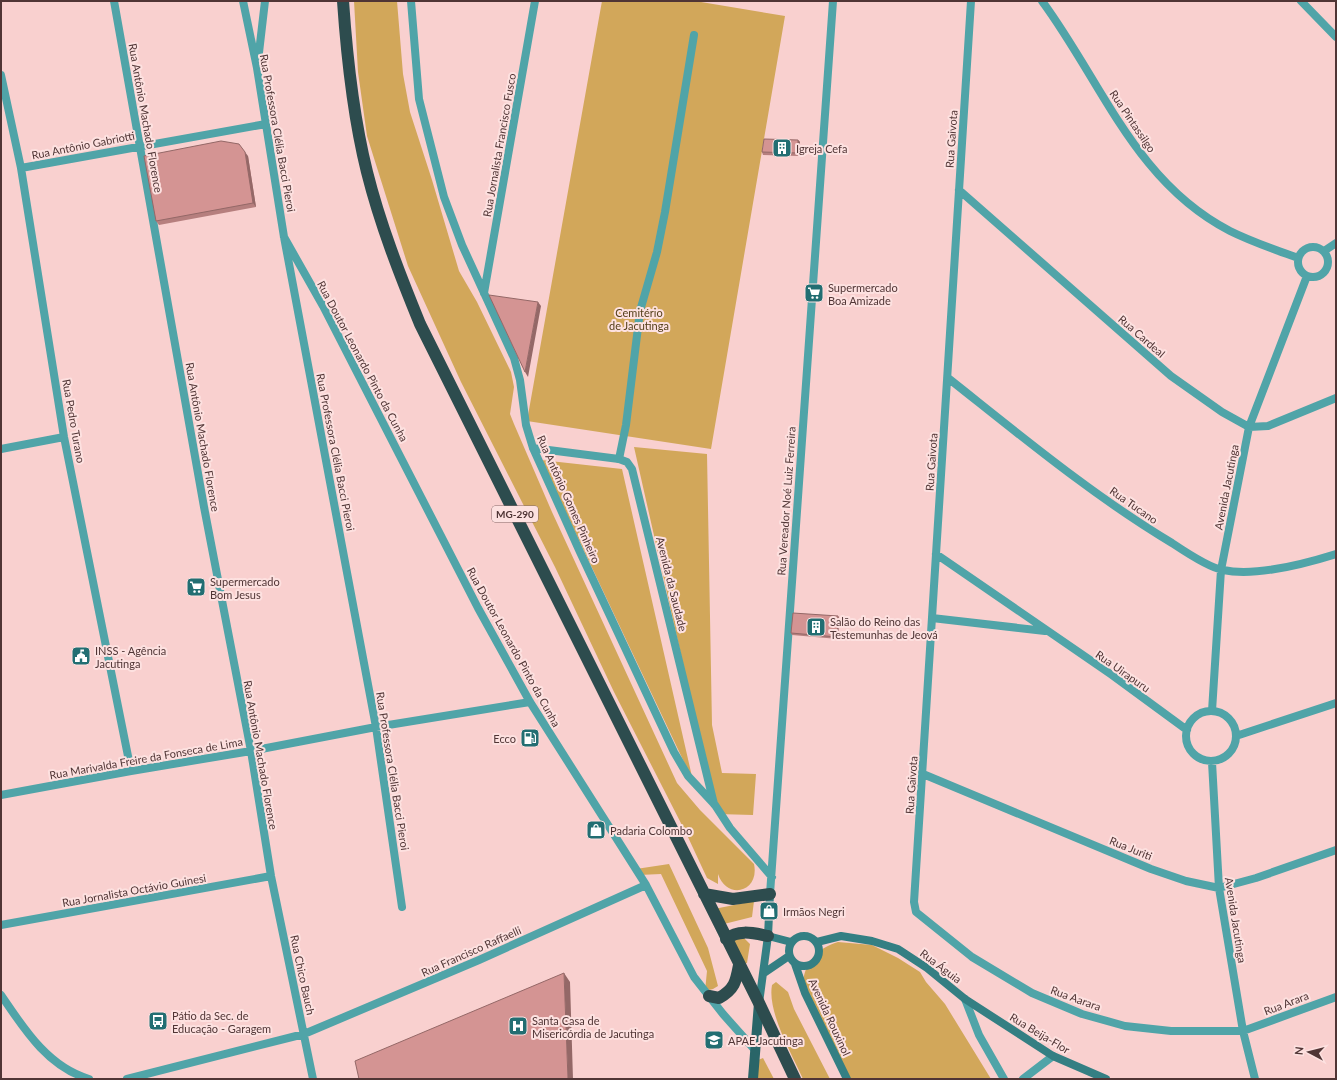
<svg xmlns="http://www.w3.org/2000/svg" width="1337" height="1080" font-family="Lato,sans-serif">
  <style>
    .green { fill: #d2a75a }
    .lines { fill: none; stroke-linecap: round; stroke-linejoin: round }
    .lane { stroke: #50a4a8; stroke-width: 8 }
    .street { stroke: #50a4a8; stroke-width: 8 }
    .secondary { stroke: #347f83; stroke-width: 8 }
    .primary { stroke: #296568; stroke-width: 10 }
    .highway { stroke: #2d4c4e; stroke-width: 12 }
    .wall { fill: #b67f7e }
    .shaded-wall { fill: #946867 }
    .building { fill: #d49493; stroke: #946867 }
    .labels { text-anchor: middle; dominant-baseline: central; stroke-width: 4; stroke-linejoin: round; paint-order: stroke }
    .shield { fill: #fde1e0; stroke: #846968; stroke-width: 1 }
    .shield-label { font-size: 10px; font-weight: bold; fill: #503535 }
    .street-label { font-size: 11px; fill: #503535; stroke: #fde1e0 }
    .poi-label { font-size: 11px; fill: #503535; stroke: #fde1e0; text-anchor: start }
    .park-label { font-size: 11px; fill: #55401b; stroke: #fde1e0 }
  </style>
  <rect width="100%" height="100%" fill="#f9d0cf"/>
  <path class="green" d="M 354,1 L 397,1 L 403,74 L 410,112 L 432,180 L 459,271 L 477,302 L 511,372 L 514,387 L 510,414 L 514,424 L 552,512 L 677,783 L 700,810 L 754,864 C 760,892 727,901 718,874 L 718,884 L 707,878 L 687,835 L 614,692 L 555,567 L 461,382 L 408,266 L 367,136 L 358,72 Z
    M 602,1 L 695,1 L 785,16 L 711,449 L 527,421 Z
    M 634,447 L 707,454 L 712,725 L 722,773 L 756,774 L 753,815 L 717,814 Z
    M 541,460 L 622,469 L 693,781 Z
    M 669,864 L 708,948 L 718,986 L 713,989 L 705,991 L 707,971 L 661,874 L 639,875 L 636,869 Z
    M 754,901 L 752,917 L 724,924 L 714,909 Z
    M 733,938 L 744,938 L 750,944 L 747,963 L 743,964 Z
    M 838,942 L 872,945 L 898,958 L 920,972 L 926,982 L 945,1004 L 991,1079 L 850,1079 L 803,986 C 803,964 817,948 838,942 Z
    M 776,982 L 788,992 L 794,1009 L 830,1079 L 803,1079 C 792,1054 767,1012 772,985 Z
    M 763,1058 L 774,1079 L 755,1079 L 758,1060 Z"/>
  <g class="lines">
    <path class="lane" d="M 619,459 L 626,425 L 640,311 L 657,252 L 665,212 L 694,35"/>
    <path class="street" d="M 114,1 L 204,507 L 251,751 L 271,876 L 313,1079
      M 243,1 L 257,68 L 284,237 L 376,727 L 402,907
      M 411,1 L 419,99 L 444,197 L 462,245 L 514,358 L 520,380 L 526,425 L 533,448 L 580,552 L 674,752 L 688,776 L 715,805 L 730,828 L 772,877
      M 971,1 L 914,902 L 916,912 L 972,957 L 1032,993 L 1082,1014 L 1125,1026 L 1171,1031 L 1243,1031 L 1336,997
      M 1042,1 C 1102,82 1135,182 1230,231 C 1252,242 1276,250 1298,258
      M 1301,1 L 1336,37
      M 258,61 L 265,1
      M 1,75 L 21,168 L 64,437 L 131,771
      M 21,168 L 266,124
      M 959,190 L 1171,376 L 1222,412 L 1249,427 L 1268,426 L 1336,398
      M 284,237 L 323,306 L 478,608 L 530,702 L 646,885 L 694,977 L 723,1014 L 755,1050
      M1298 262a15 15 0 1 1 30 0a15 15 0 1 1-30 0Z
      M 1324,251 L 1336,243
      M 484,293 L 535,1
      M 948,378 C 1020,435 1092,495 1172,543 C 1184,551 1209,568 1223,570 C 1256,577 1304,564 1336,554
      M 533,448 L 619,459 L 627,462 L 632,469 L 714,804
      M 1,449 L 64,437
      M 936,554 L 1112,675 L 1187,730
      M 932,618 L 1045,631
      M1186 736a25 25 0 1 1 50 0a25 25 0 1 1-50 0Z
      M 1212,711 L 1221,570 L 1249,427 L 1307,276
      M 1236,736 L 1336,703
      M 1212,762 L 1219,888 L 1243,1031 L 1255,1079
      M 923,774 L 1151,869 L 1186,881 L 1219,888 L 1256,878 L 1336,850
      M 1,795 L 131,771 L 251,751 L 376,727 L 530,702
      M 770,894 L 833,1
      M 1,925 L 271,876
      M 1,995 C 24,1029 48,1067 89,1079
      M 965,999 L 979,1035 L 1004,1079
      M 127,1079 L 304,1034 L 479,960 L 646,885
      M 1023,1079 L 1053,1056"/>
    <path class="secondary" d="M789 951a15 15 0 1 1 30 0a15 15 0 1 1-30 0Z
      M 768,936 L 791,942
      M 817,942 L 841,936 L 872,941 L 898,949 L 927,968 L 965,999 L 1053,1056 L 1106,1079
      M 795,964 L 805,993 L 847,1079
      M 764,973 L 789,956
      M 759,1003 L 768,936 L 770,894"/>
    <path class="primary" d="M 753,1079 L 759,1003"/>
    <path class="highway" d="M 343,1 C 347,59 353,116 367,172 C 380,224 400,275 420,324 L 759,1003 L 795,1079
      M 704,894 L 733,899 L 770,894
      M 726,939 C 739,929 753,933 768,936
      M 709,996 L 719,998 C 735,989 736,981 739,965"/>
  </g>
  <path class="wall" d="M 798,140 L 800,142 L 799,156 L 763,155 L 762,152 Z
    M 248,156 L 256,207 L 159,225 L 156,221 Z
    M 839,618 L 838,639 L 792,635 L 791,633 Z"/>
  <path class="shaded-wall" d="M 798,140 L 800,142 L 799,156 L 798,153 Z
    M 245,152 L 248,156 L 256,207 L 253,203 Z
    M 538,302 L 541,306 L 528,377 L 525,372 Z
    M 838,616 L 839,618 L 838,639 L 837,637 Z
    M 564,973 L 570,982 L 573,1079 L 568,1079 Z"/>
  <path class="building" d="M 764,139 L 798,140 L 798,153 L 762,152 Z
    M 221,141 L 239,144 L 245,152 L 253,203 L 156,221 L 144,156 Z
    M 489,295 L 538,302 L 525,372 Z
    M 793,613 L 838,616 L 837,637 L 791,633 Z
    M 564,973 L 568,1079 L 359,1079 L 355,1061 Z"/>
  <defs>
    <g id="building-square" transform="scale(1)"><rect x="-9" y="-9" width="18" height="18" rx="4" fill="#226e72" stroke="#fde1e0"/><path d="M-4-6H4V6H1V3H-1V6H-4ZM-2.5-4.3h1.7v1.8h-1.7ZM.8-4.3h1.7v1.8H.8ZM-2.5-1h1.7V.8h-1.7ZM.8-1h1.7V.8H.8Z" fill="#fff"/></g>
    <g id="supermarket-square" transform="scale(1)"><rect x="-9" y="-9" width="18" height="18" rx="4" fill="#226e72" stroke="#fde1e0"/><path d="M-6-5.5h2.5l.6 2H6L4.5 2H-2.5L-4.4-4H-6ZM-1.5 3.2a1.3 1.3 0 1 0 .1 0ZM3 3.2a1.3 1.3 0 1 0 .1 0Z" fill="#fff"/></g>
    <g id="civic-square" transform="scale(1)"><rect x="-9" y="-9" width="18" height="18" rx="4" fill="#226e72" stroke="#fde1e0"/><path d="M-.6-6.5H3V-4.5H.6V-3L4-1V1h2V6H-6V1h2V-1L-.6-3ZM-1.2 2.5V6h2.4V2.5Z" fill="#fff"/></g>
    <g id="fuel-square" transform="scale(1)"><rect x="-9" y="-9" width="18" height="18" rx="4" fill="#226e72" stroke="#fde1e0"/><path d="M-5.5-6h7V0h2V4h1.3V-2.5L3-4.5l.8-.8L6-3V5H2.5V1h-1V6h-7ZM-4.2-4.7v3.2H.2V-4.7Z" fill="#fff"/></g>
    <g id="shop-square" transform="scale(1)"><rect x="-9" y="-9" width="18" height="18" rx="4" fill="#226e72" stroke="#fde1e0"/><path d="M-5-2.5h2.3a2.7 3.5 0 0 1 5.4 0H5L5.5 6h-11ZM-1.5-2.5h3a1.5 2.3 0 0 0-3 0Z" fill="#fff"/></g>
    <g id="bus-square" transform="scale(1)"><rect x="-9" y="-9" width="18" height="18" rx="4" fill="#226e72" stroke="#fde1e0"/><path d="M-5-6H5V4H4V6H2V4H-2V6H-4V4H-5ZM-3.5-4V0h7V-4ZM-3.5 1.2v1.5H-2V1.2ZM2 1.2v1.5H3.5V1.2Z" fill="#fff"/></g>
    <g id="hospital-square" transform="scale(1)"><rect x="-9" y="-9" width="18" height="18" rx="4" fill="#226e72" stroke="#fde1e0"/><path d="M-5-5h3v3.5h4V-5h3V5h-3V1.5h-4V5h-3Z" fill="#fff"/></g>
    <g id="school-square" transform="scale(1)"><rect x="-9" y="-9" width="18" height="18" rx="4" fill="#226e72" stroke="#fde1e0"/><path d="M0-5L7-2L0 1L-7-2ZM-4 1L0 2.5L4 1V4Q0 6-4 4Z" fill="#fff"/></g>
  </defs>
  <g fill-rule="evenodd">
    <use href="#building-square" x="782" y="148"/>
    <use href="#supermarket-square" x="814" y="293"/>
    <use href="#supermarket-square" x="196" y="587"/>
    <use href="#building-square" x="816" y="627"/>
    <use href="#civic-square" x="81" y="656"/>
    <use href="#fuel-square" x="530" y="738"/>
    <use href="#shop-square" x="596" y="830"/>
    <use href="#shop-square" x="769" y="911"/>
    <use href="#bus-square" x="158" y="1021"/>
    <use href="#hospital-square" x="518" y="1026"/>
    <use href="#school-square" x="714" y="1040"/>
  </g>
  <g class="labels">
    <rect class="shield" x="492" y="506" width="46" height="16" rx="3"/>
    <g class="shield-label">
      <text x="515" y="514">MG-290</text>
    </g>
    <g class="street-label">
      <text transform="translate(146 118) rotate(80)">Rua Antônio Machado Florence</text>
      <text transform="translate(1133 121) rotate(56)">Rua Pintassilgo</text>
      <text transform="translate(278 133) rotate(80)">Rua Professora Clélia Bacci Pieroi</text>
      <text transform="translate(951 139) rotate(-86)">Rua Gaivota</text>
      <text transform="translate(83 145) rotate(-11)">Rua Antônio Gabriotti</text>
      <text transform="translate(499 145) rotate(-80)">Rua Jornalista Francisco Fusco</text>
      <text transform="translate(1142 336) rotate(41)">Rua Cardeal</text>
      <text transform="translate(363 361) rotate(62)">Rua Doutor Leonardo Pinto da Cunha</text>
      <text transform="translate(74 421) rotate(80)">Rua Pedro Turano</text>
      <text transform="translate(203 437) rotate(80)">Rua Antônio Machado Florence</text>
      <text transform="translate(336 452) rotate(79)">Rua Professora Clélia Bacci Pieroi</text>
      <text transform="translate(931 462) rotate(-86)">Rua Gaivota</text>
      <text transform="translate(1226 487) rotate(-79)">Avenida Jacutinga</text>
      <text transform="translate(569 499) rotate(66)">Rua Antônio Gomes Pinheiro</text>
      <text transform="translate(786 501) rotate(-86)">Rua Vereador Noé Luiz Ferreira</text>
      <text transform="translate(1134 505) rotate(35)">Rua Tucano</text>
      <text transform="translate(672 584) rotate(76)">Avenida da Saudade</text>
      <text transform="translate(514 647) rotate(61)">Rua Doutor Leonardo Pinto da Cunha</text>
      <text transform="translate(1123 671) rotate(35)">Rua Uirapuru</text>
      <text transform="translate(261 755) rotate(80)">Rua Antônio Machado Florence</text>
      <text transform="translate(146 758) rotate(-10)">Rua Marivalda Freire da Fonseca de Lima</text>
      <text transform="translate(393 771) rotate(81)">Rua Professora Clélia Bacci Pieroi</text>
      <text transform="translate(911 785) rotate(-86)">Rua Gaivota</text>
      <text transform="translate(1131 848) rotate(22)">Rua Juriti</text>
      <text transform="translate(134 890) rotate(-10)">Rua Jornalista Octávio Guinesi</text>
      <text transform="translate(1236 920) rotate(81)">Avenida Jacutinga</text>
      <text transform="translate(471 951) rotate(-24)">Rua Francisco Raffaelli</text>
      <text transform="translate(941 966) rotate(37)">Rua Águia</text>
      <text transform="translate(303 975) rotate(78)">Rua Chico Bauch</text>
      <text transform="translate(1076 998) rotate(20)">Rua Aarara</text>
      <text transform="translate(1286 1003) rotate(-21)">Rua Arara</text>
      <text transform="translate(830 1017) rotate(65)">Avenida Rouxinol</text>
      <text transform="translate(1040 1033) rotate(31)">Rua Beija-Flor</text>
    </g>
    <g class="poi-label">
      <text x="796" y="148">Igreja Cefa</text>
      <text x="828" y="287">Supermercado<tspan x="828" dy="13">Boa Amizade</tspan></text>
      <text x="210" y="581">Supermercado<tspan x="210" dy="13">Bom Jesus</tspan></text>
      <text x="830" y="621">Salão do Reino das<tspan x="830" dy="13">Testemunhas de Jeová</tspan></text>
      <text x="95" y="650">INSS - Agência<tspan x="95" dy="13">Jacutinga</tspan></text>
      <text x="516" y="738" text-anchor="end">Ecco</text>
      <text x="610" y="830">Padaria Colombo</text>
      <text x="783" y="911">Irmãos Negri</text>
      <text x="172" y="1015">Pátio da Sec. de<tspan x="172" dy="13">Educação - Garagem</tspan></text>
      <text x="532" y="1020">Santa Casa de<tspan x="532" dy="13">Misericórdia de Jacutinga</tspan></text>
      <text x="728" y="1040">APAE Jacutinga</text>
    </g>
    <g class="park-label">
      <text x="639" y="312">Cemitério<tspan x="639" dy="13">de Jacutinga</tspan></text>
    </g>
  </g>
  <rect width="1337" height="1080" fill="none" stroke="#503535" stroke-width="4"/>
  <g transform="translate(1309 1052) rotate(277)" stroke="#fde1e0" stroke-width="3" paint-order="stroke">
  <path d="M0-3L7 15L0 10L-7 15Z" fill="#503535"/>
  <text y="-6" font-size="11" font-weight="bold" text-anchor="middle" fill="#503535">N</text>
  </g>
</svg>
